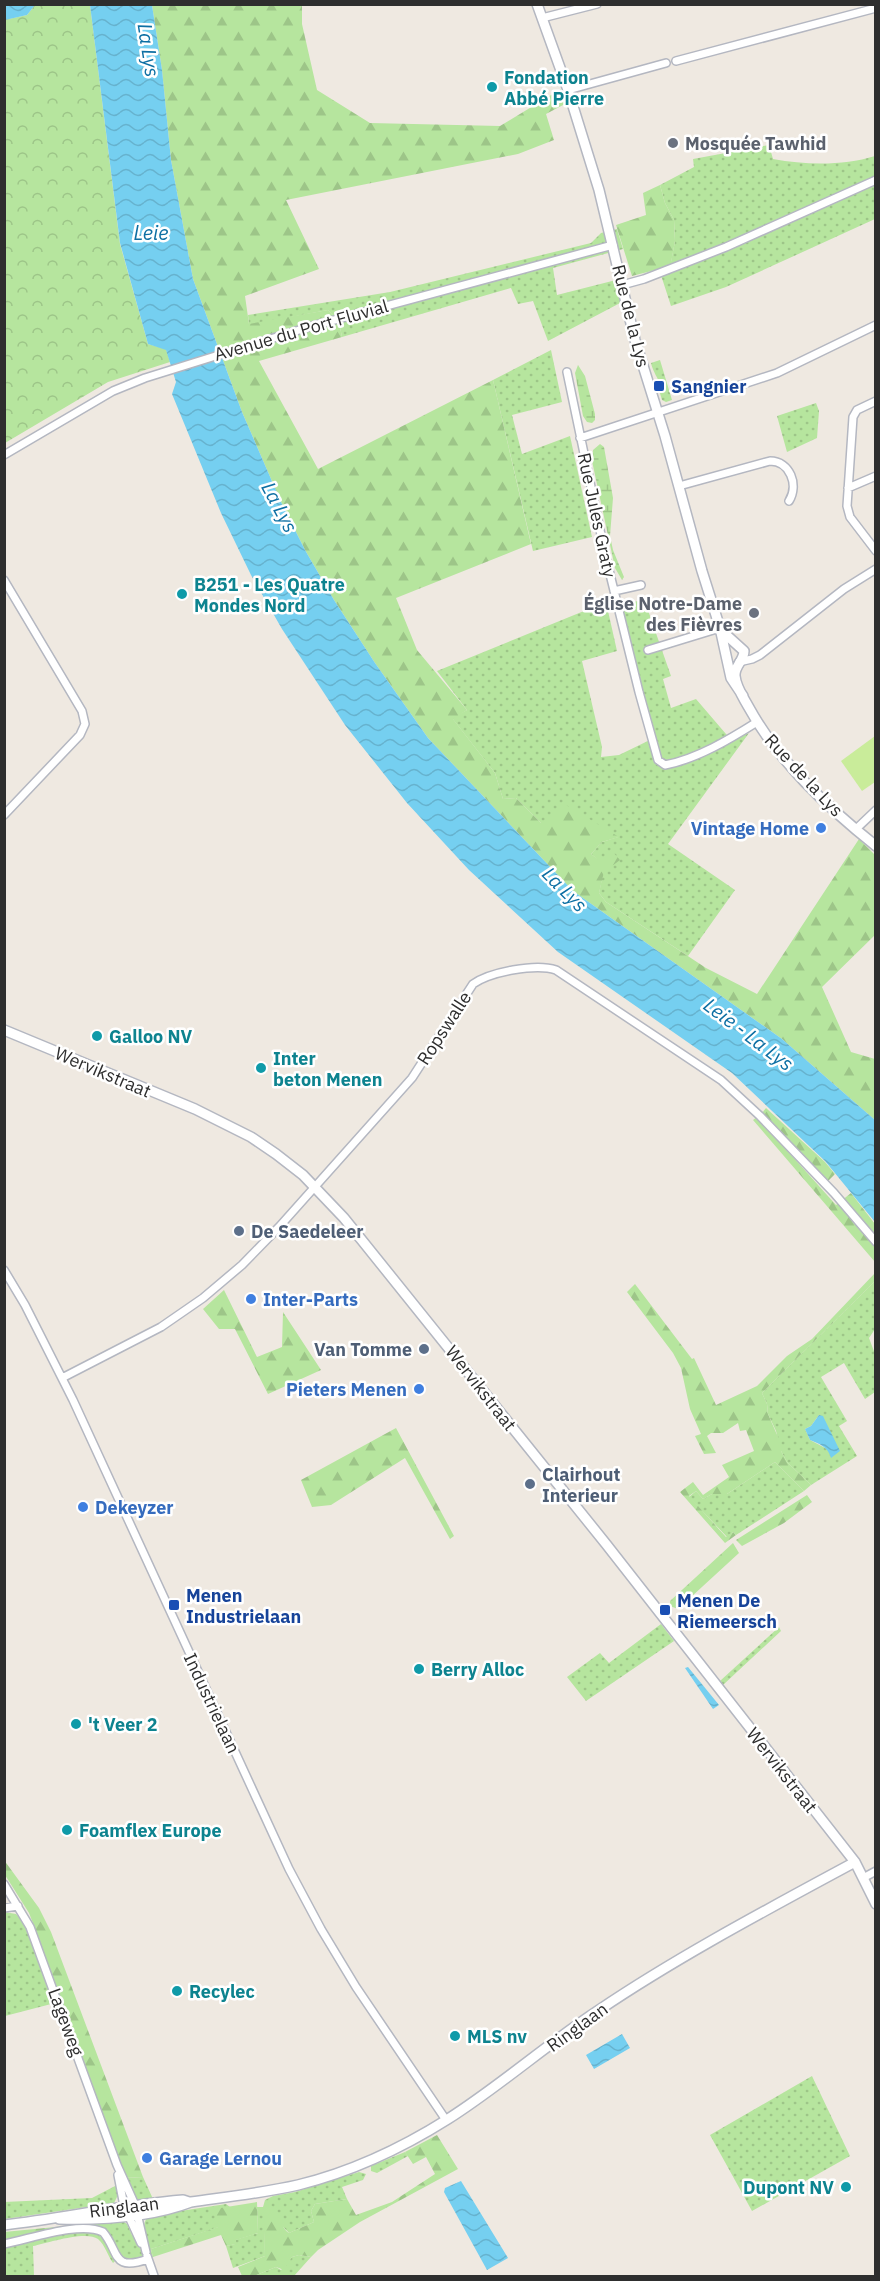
<svg xmlns="http://www.w3.org/2000/svg" width="880" height="2281" font-family="'IBM Plex Sans',sans-serif">
  <style>
    .grass { fill: url(#grass-dots); fill-rule: evenodd }
    .forest { fill: url(#forest-firs) }
    .wetland { fill: url(#wetland-marsh) }
    .park { fill: url(#park-crowns) }
    .pitch { fill: #c9ec9a }
    .water { fill: url(#water-waves) }
    .lines { fill: none; stroke-linecap: round; stroke-linejoin: round }
    .street-casing { stroke: #b4b7c1; stroke-width: 10 }
    .secondary-casing { stroke: #b4b7c1; stroke-width: 12 }
    .street { stroke: #fff; stroke-width: 7 }
    .secondary { stroke: #fff; stroke-width: 9 }
    .culture-dot { fill: #0f9aa8; stroke: #fff; stroke-width: 2 }
    .worship-dot { fill: #6b7280; stroke: #fff; stroke-width: 2 }
    .transit-dot { fill: #1a4fb4; stroke: #fff; stroke-width: 2 }
    .shop-dot { fill: #3f7fe0; stroke: #fff; stroke-width: 2 }
    .service-dot { fill: #5c6f8a; stroke: #fff; stroke-width: 2 }
    .labels { text-anchor: middle; dominant-baseline: central; stroke-width: 5; stroke-linejoin: round; paint-order: stroke }
    .culture-label { font-size: 18px; font-weight: bold; fill: #0d838f; stroke: #fff; text-anchor: start }
    .worship-label { font-size: 18px; font-weight: bold; fill: #5b616d; stroke: #fff; text-anchor: start }
    .street-label { font-size: 18px; fill: #2e2e2e; stroke: #fff }
    .transit-label { font-size: 18px; font-weight: bold; fill: #164399; stroke: #fff; text-anchor: start }
    .shop-label { font-size: 18px; font-weight: bold; fill: #366cbe; stroke: #fff; text-anchor: start }
    .service-label { font-size: 18px; font-weight: bold; fill: #4e5e75; stroke: #fff; text-anchor: start }
    .water-label { font-size: 20px; font-style: italic; fill: #0d6fa3; stroke: #fff }
  </style>
  <defs>
    <pattern id="grass-dots" width="8" height="8" patternUnits="userSpaceOnUse" patternTransform="scale(1.5)"><rect width="8" height="8" fill="#b6e59e"/><path d="M2 2h.1M6 6h.1" fill="none" stroke="#9dc588" stroke-width="1.8" stroke-linecap="round"/></pattern>
    <pattern id="forest-firs" width="22" height="20" patternUnits="userSpaceOnUse" patternTransform="scale(1.5)"><rect width="22" height="20" fill="#b6e59e"/><path d="M5 1l3.5 6h-7zM16 11l3.5 6h-7z" fill="#9dc588"/></pattern>
    <pattern id="wetland-marsh" width="20" height="14" patternUnits="userSpaceOnUse" patternTransform="scale(1.5)"><rect width="20" height="14" fill="#b6e59e"/><path d="M1 5h8M5 5V1M11 12h8M15 12V8" fill="none" stroke="#9dc588"/></pattern>
    <pattern id="park-crowns" width="20" height="18" patternUnits="userSpaceOnUse" patternTransform="scale(1.5)"><rect width="20" height="18" fill="#b6e59e"/><path d="M2 6a3 3 0 1 1 6 0M12 15a3 3 0 1 1 6 0" fill="none" stroke="#9dc588"/></pattern>
    <pattern id="water-waves" width="16" height="10" patternUnits="userSpaceOnUse" patternTransform="scale(1.5)"><rect width="16" height="10" fill="#75cff0"/><path d="M0 5q4-4 8 0t8 0" fill="none" stroke="#66b2ce"/></pattern>
  </defs>
  <rect width="100%" height="100%" fill="#efe9e1"/>
  <path class="grass" d="M 769,145 L 773,159 C 806,165 843,166 875,156 L 875,219 L 726,287 L 671,306 L 659,269 L 671,262 L 675,241 L 674,220 L 665,203 L 660,185 L 694,167 L 693,159 Z
    M 617,229 L 623,249 L 553,268 L 557,295 L 616,280 L 622,302 L 548,341 L 533,301 L 518,304 L 511,288 L 342,337 L 339,322 L 328,310 L 249,325 L 248,315 L 390,292 L 591,243 L 601,233 Z
    M 551,350 L 562,402 L 512,415 L 522,454 L 570,436 L 592,537 L 533,551 L 493,380 Z
    M 660,360 L 672,400 L 666,402 L 662,400 L 659,390 L 661,386 C 658,378 653,372 651,363 Z
    M 816,403 L 819,411 L 817,438 L 787,452 L 777,416 Z
    M 644,599 L 671,676 L 663,679 L 671,708 L 696,699 L 732,741 L 749,733 L 668,844 L 735,890 L 688,956 L 606,902 L 599,893 C 603,874 607,867 591,854 L 602,842 L 618,837 L 541,823 L 516,798 L 503,799 L 495,773 L 452,718 L 467,710 L 437,671 L 606,602 L 617,651 L 582,661 L 602,747 L 601,757 L 619,755 L 654,738 L 621,606 Z
    M 875,1281 L 875,1329 L 869,1338 L 875,1354 L 875,1392 L 865,1399 L 844,1363 L 821,1377 L 847,1421 L 839,1426 L 857,1456 L 811,1485 L 787,1462 L 781,1451 L 776,1431 L 768,1414 L 767,1404 L 762,1393 ZM 819,1415 L 829,1450 L 810,1440 L 805,1429 L 811,1426 Z
    M 775,1462 L 804,1491 L 736,1535 L 733,1532 L 727,1537 L 689,1497 L 696,1491 L 703,1499 L 712,1494 L 727,1494 Z
    M 661,1624 L 674,1641 L 586,1701 L 567,1677 L 600,1653 L 609,1663 Z
    M 779,1627 L 781,1631 L 723,1685 L 720,1681 Z
    M 4,1912 L 16,1914 L 23,1921 L 55,2003 L 5,2016 Z
    M 812,2076 L 850,2156 L 752,2211 L 710,2135 Z
    M 405,2152 L 408,2156 L 377,2173 L 371,2171 L 371,2166 Z
    M 359,2172 L 366,2174 L 363,2180 L 342,2187 L 347,2199 L 315,2204 L 311,2211 L 314,2222 L 289,2233 L 264,2207 L 265,2256 L 233,2268 L 226,2246 L 235,2244 L 235,2240 L 258,2233 L 257,2207 L 263,2207 L 265,2200 L 273,2196 L 295,2192 Z
    M 143,2177 L 153,2199 L 139,2201 L 134,2198 L 125,2178 Z
    M 117,2185 L 118,2195 L 114,2203 L 5,2219 L 4,2202 L 92,2198 Z
    M 226,2204 L 230,2207 L 215,2210 L 219,2227 L 151,2249 L 153,2257 L 151,2258 C 147,2245 139,2228 148,2216 Z
    M 121,2220 L 127,2224 L 132,2235 L 134,2234 L 143,2255 C 136,2264 128,2260 119,2257 L 109,2237 L 77,2227 L 76,2225 Z
    M 77,2231 C 104,2232 104,2238 116,2260 L 113,2263 C 108,2256 105,2245 98,2239 C 86,2230 47,2243 33,2246 L 34,2276 L 5,2276 L 4,2248 Z
    M 299,2255 L 311,2257 L 294,2276 L 254,2276 L 276,2267 L 281,2270 L 292,2257 Z"/>
  <path class="forest" d="M 152,5 L 302,5 L 302,24 L 317,90 L 370,123 L 500,126 L 561,89 L 565,104 L 546,114 L 554,140 L 518,154 L 286,200 L 319,269 L 245,296 L 249,324 L 328,310 L 339,322 L 342,337 L 259,361 L 318,469 L 493,380 L 531,544 L 396,598 L 417,650 L 467,710 L 453,719 L 495,773 L 503,799 L 516,798 L 541,823 L 566,805 L 619,837 L 602,842 L 591,854 L 600,861 L 612,851 L 620,860 L 604,872 L 599,893 L 606,902 L 706,968 L 757,994 L 859,839 L 875,855 L 875,935 L 822,987 L 851,1052 L 875,1059 L 875,1120 L 782,1039 L 573,891 L 428,738 L 375,663 L 334,600 L 305,550 L 281,502 L 242,412 L 193,279 L 171,160 L 162,70 Z
    M 660,185 L 665,203 L 674,220 L 675,241 L 671,263 L 659,269 L 632,276 L 616,225 L 646,215 L 643,193 Z
    M 766,1108 L 825,1162 L 835,1174 L 828,1181 L 762,1113 Z
    M 757,1117 L 836,1205 L 851,1193 L 875,1224 L 875,1262 L 753,1120 Z
    M 875,1273 L 875,1281 L 762,1393 L 767,1404 L 768,1414 L 781,1444 L 781,1451 L 787,1462 L 811,1485 L 804,1491 L 775,1462 L 727,1494 L 712,1494 L 703,1499 L 696,1491 L 689,1496 L 726,1537 L 733,1532 L 736,1535 L 725,1543 L 680,1492 L 693,1482 L 703,1495 L 729,1477 L 722,1465 L 754,1451 L 746,1430 L 740,1431 L 738,1423 L 723,1433 L 711,1433 L 707,1436 L 716,1453 L 704,1454 L 695,1436 L 701,1434 L 690,1409 L 681,1368 L 673,1353 L 627,1292 L 635,1284 L 692,1359 L 694,1358 L 716,1405 L 757,1386 L 787,1356 L 812,1339 Z
    M 224,1290 L 257,1357 L 282,1347 L 283,1312 L 321,1370 L 268,1394 L 235,1329 L 219,1329 L 203,1309 Z
    M 396,1428 L 454,1536 L 450,1539 L 405,1458 L 331,1505 L 312,1507 L 301,1480 Z
    M 807,1495 L 812,1502 L 784,1523 L 742,1546 L 736,1540 Z
    M 733,1543 L 739,1553 L 678,1609 L 670,1606 L 670,1601 Z
    M 4,1860 L 39,1908 L 51,1932 L 143,2177 L 125,2178 L 121,2168 L 38,1936 L 29,1913 L 5,1875 Z
    M 437,2135 L 458,2169 L 360,2222 L 318,2250 L 311,2257 L 299,2255 L 292,2257 L 284,2270 L 276,2267 L 254,2276 L 242,2276 L 238,2267 L 265,2256 L 263,2207 L 270,2205 C 282,2212 279,2227 289,2233 L 314,2222 L 311,2211 L 315,2204 L 347,2199 L 356,2215 L 392,2202 L 435,2174 L 426,2157 L 413,2164 L 405,2152 Z
    M 257,2202 L 258,2233 L 236,2240 L 236,2244 L 226,2246 L 221,2235 L 153,2257 L 151,2249 L 218,2227 L 214,2209 Z
    M 76,2225 L 77,2227 L 5,2243 L 4,2232 Z"/>
  <path class="wetland" d="M 578,365 L 585,376 L 595,414 L 595,420 L 592,423 L 587,422 L 583,416 L 575,373 Z
    M 600,444 L 604,447 L 613,498 L 610,536 L 613,550 L 624,577 L 622,580 L 615,568 L 592,461 L 593,450 Z"/>
  <path class="park" d="M 35,5 L 90,5 L 120,244 L 148,344 L 166,349 L 170,362 L 108,382 L 5,443 L 4,20 L 27,15 Z"/>
  <path class="pitch" d="M 875,736 L 875,782 L 862,791 L 841,761 Z"/>
  <path class="water" d="M 5,4 L 35,4 L 35,5 L 27,15 L 5,20 Z
    M 90,5 L 152,5 L 162,70 L 171,160 L 193,279 L 242,412 L 281,502 L 305,550 L 334,600 L 375,663 L 428,738 L 573,891 L 782,1039 L 875,1120 L 875,1222 L 825,1161 L 732,1073 L 558,952 L 469,870 L 407,803 L 345,725 L 282,629 L 251,575 L 221,513 L 172,394 L 176,382 L 166,350 L 148,344 L 120,243 Z
    M 819,1415 L 823,1416 L 840,1451 L 831,1458 C 828,1447 820,1444 810,1440 L 805,1429 L 811,1426 Z
    M 688,1667 L 719,1705 L 713,1709 L 685,1668 Z
    M 622,2034 L 630,2048 L 594,2069 L 586,2055 Z
    M 461,2181 L 508,2258 L 487,2270 L 444,2192 L 445,2188 Z"/>
  <g class="lines">
    <g class="street-casing">
      <path id="street" d="M 542,18 L 597,4
        M 676,61 L 876,8
        M 568,90 L 666,63
        M 622,285 L 644,279 L 726,247 L 876,180
        M 567,372 L 605,554 L 639,692 L 658,760 L 665,765 C 697,759 730,739 757,722
        M 876,401 L 857,410 L 853,417 L 847,506 L 850,517 L 876,551
        M 580,438 L 777,373 L 876,325
        M 4,455 L 113,391 L 145,378 L 312,326 L 613,245
        M 679,486 L 770,461 C 790,461 799,485 789,501
        M 848,488 L 876,476
        M 4,580 L 82,711 L 85,724 L 80,735 L 4,815
        M 614,591 L 641,585
        M 648,650 L 720,628
        M 739,662 L 752,659 L 760,655 L 844,589 L 876,569
        M 856,829 L 876,810
        M 4,1270 L 25,1305 L 73,1400 L 289,1869 L 321,1929 L 356,1987 L 446,2120
        M 62,1378 L 161,1327 L 203,1298 L 242,1265 L 279,1227 L 412,1078 L 473,984 C 490,972 536,963 556,970 L 721,1080 L 760,1116 L 834,1193 L 876,1242
        M 863,1878 L 876,1871
        M 4,1884 L 30,1927 L 117,2165 L 135,2205 L 146,2252
        M 4,1908 L 18,1906
        M 118,2175 L 124,2206 L 141,2243
        M 4,2244 C 31,2239 79,2221 103,2232 C 120,2252 111,2272 148,2259
        M 147,2256 L 154,2276"/>
    </g>
    <g class="secondary-casing">
      <path id="secondary" d="M 537,4 L 568,90 L 599,190 L 635,340 L 665,436 L 702,571 L 720,628 L 731,678 L 743,696
        M 723,632 L 744,651 C 744,661 734,666 735,676 C 736,687 743,697 748,706 C 778,761 827,807 876,846
        M 4,1030 L 195,1109 L 251,1137 L 276,1154 L 303,1175 L 344,1218 L 606,1544 L 855,1862 L 876,1904
        M 59,2219 C 100,2220 152,2217 191,2202 C 226,2197 263,2193 298,2185 C 351,2172 402,2148 448,2119 C 500,2086 547,2044 599,2010 C 679,1956 770,1908 855,1862
        M 4,2225 C 64,2218 122,2205 183,2200 L 189,2202"/>
    </g>
    <use href="#street" class="street"/>
    <use href="#secondary" class="secondary"/>
  </g>
  <g class="culture-dot">
    <circle cx="492" cy="87" r="6"/>
    <circle cx="182" cy="594" r="6"/>
    <circle cx="97" cy="1036" r="6"/>
    <circle cx="261" cy="1068" r="6"/>
    <circle cx="419" cy="1669" r="6"/>
    <circle cx="76" cy="1724" r="6"/>
    <circle cx="67" cy="1830" r="6"/>
    <circle cx="177" cy="1991" r="6"/>
    <circle cx="455" cy="2036" r="6"/>
    <circle cx="846" cy="2187" r="6"/>
  </g>
  <g class="worship-dot">
    <circle cx="673" cy="143" r="6"/>
    <circle cx="754" cy="613" r="6"/>
  </g>
  <g class="transit-dot">
    <rect x="653" y="380" width="12" height="12" rx="3"/>
    <rect x="168" y="1599" width="12" height="12" rx="3"/>
    <rect x="659" y="1604" width="12" height="12" rx="3"/>
  </g>
  <g class="shop-dot">
    <circle cx="821" cy="828" r="6"/>
    <circle cx="251" cy="1299" r="6"/>
    <circle cx="419" cy="1389" r="6"/>
    <circle cx="83" cy="1507" r="6"/>
    <circle cx="147" cy="2158" r="6"/>
  </g>
  <g class="service-dot">
    <circle cx="239" cy="1231" r="6"/>
    <circle cx="424" cy="1349" r="6"/>
    <circle cx="530" cy="1484" r="6"/>
  </g>
  <g class="labels">
    <g class="culture-label">
      <text x="504" y="77">Fondation<tspan x="504" dy="21">Abbé Pierre</tspan></text>
      <text x="194" y="584">B251 - Les Quatre<tspan x="194" dy="21">Mondes Nord</tspan></text>
      <text x="109" y="1036">Galloo NV</text>
      <text x="273" y="1058">Inter<tspan x="273" dy="21">beton Menen</tspan></text>
      <text x="431" y="1669">Berry Alloc</text>
      <text x="88" y="1724">'t Veer 2</text>
      <text x="79" y="1830">Foamflex Europe</text>
      <text x="189" y="1991">Recylec</text>
      <text x="467" y="2036">MLS nv</text>
      <text x="834" y="2187" text-anchor="end">Dupont NV</text>
    </g>
    <g class="worship-label">
      <text x="685" y="143">Mosquée Tawhid</text>
      <text x="742" y="603" text-anchor="end">Église Notre-Dame<tspan x="742" dy="21">des Fièvres</tspan></text>
    </g>
    <g class="street-label">
      <text transform="translate(631 316) rotate(76)">Rue de la Lys</text>
      <text transform="translate(301 330) rotate(-16)">Avenue du Port Fluvial</text>
      <text transform="translate(597 515) rotate(78)">Rue Jules Graty</text>
      <text transform="translate(804 775) rotate(47)">Rue de la Lys</text>
      <text transform="translate(444 1028) rotate(-57)">Ropswalle</text>
      <text transform="translate(103 1072) rotate(23)">Wervikstraat</text>
      <text transform="translate(481 1388) rotate(52)">Wervikstraat</text>
      <text transform="translate(212 1703) rotate(65)">Industrielaan</text>
      <text transform="translate(782 1770) rotate(52)">Wervikstraat</text>
      <text transform="translate(66 2022) rotate(70)">Lageweg</text>
      <text transform="translate(577 2027) rotate(-36)">Ringlaan</text>
      <text transform="translate(124 2207) rotate(-7)">Ringlaan</text>
    </g>
    <g class="transit-label">
      <text x="671" y="386">Sangnier</text>
      <text x="186" y="1595">Menen<tspan x="186" dy="21">Industrielaan</tspan></text>
      <text x="677" y="1600">Menen De<tspan x="677" dy="21">Riemeersch</tspan></text>
    </g>
    <g class="shop-label">
      <text x="809" y="828" text-anchor="end">Vintage Home</text>
      <text x="263" y="1299">Inter-Parts</text>
      <text x="407" y="1389" text-anchor="end">Pieters Menen</text>
      <text x="95" y="1507">Dekeyzer</text>
      <text x="159" y="2158">Garage Lernou</text>
    </g>
    <g class="service-label">
      <text x="251" y="1231">De Saedeleer</text>
      <text x="412" y="1349" text-anchor="end">Van Tomme</text>
      <text x="542" y="1474">Clairhout<tspan x="542" dy="21">Interieur</tspan></text>
    </g>
    <g class="water-label">
      <text transform="translate(149 50) rotate(81)">La Lys</text>
      <text x="151" y="232">Leie</text>
      <text transform="translate(280 507) rotate(62)">La Lys</text>
      <text transform="translate(565 889) rotate(45)">La Lys</text>
      <text transform="translate(749 1034) rotate(37)">Leie - La Lys</text>
    </g>
  </g>
  <rect width="880" height="2281" fill="none" stroke="#2e2e2e" stroke-width="12"/>
</svg>
